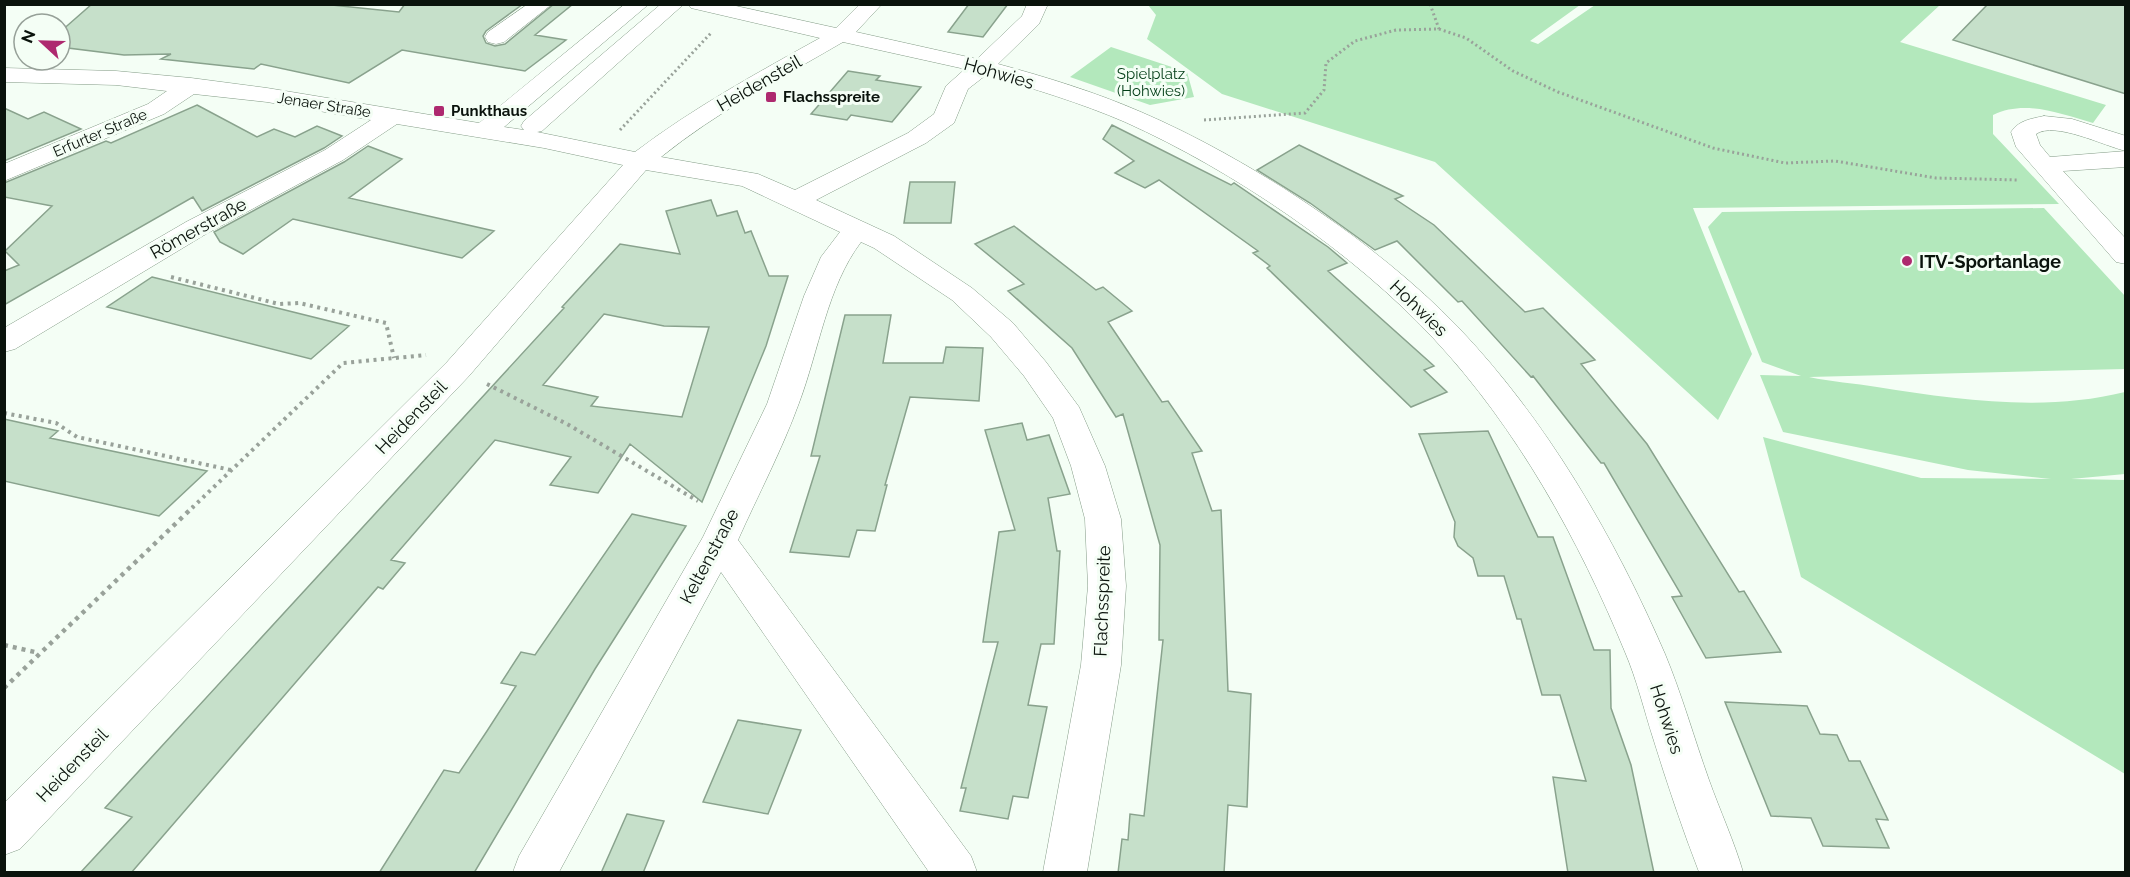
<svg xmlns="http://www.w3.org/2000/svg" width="2130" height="877" font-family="Raleway,sans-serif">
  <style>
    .green { fill: #b3e8bc }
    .building { fill: #c6e0ca; stroke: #89a28d; stroke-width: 1.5; fill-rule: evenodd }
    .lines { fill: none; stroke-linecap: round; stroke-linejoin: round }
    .minor-casing { stroke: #849c87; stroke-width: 1 }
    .path-far2 { stroke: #99a29a; stroke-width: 3; stroke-dasharray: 2 3; stroke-linecap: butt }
    .path-far1 { stroke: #99a29a; stroke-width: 4; stroke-dasharray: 3 4.5; stroke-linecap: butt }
    .path { stroke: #99a29a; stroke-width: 4.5; stroke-dasharray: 4 5; stroke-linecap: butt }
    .minor { fill: #fff; fill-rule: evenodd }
    .poi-dot { fill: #ae296f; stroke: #f4fef5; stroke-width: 2 }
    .labels { text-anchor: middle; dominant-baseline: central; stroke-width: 6; stroke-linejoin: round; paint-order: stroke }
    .far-park-label { font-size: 15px; fill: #003c15; stroke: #f4fef5 }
    .far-poi-label { font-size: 15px; font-weight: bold; fill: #0a130c; stroke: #f4fef5; text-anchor: start }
    .far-street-label { font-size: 15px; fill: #0a130c; stroke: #f4fef5 }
    .street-label { font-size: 18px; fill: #0a130c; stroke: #f4fef5 }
    .poi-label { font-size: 18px; font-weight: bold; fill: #0a130c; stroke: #f4fef5; text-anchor: start }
  </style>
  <rect width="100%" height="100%" fill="#f4fef5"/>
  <path class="green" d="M 1148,5 L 1580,5 L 1530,41 L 1538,44 L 1595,5 L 1940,5 L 1900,42 L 2106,105 L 2093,123 C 2061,114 2025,99 1993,115 L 1993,134 L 2059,204 L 1693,208 L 1752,354 L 1718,420 L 1435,162 L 1222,94 L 1147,39 L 1156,15 Z
    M 1111,47 L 1187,72 L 1194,97 L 1150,105 L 1070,77 Z
    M 2044,208 L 2125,296 L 2125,369 L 1809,377 C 1831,382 1855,383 1877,387 C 1958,400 2045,412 2125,392 L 2125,474 L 2071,479 L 2125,480 L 2125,774 L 1801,577 L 1763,437 L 1921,478 L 2051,479 L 1968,470 L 1783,432 L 1760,375 L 1801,376 L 1762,362 L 1708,227 L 1722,212 Z"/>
  <path class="building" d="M 92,4 L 322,4 L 399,12 L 405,4 L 523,4 L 486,31 L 483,36 L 486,43 L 495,46 L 505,44 L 554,4 L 573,4 L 535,35 L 566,40 L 525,71 L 402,50 L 349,83 L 261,64 L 254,69 L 161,59 L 171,54 L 124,55 L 60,47 L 60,32 Z
    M 969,4 L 1008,4 L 983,37 L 948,32 Z
    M 1988,4 L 2126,4 L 2126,94 L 1953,40 Z
    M 848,71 L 880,76 L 876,80 L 921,87 L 892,122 L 851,115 L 847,120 L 811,114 Z
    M 197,105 L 257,137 L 274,129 L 295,137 L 317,126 L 342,136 L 324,148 L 202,211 L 193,197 L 4,305 L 4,271 L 19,265 L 5,251 L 52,206 L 4,197 L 4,183 L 106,141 L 111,143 Z
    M 4,108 L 28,119 L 44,112 L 81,129 L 4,161 Z
    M 1112,125 L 1231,185 L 1234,183 L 1328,247 L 1347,263 L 1328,271 L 1434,366 L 1424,370 L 1447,392 L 1411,407 L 1267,268 L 1270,266 L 1253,253 L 1258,251 L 1159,180 L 1145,188 L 1115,173 L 1134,161 L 1103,139 Z
    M 1299,145 L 1403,196 L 1395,199 L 1434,225 L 1525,312 L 1543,308 L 1595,360 L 1581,364 L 1647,444 L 1739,592 L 1744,591 L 1781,652 L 1706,658 L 1672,597 L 1682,596 L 1604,463 L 1601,463 L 1533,376 L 1531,377 L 1462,301 L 1458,302 L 1397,241 L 1375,250 L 1310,203 L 1257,170 Z
    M 368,146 L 402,159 L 349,198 L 494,231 L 462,258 L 293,219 L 243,254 L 220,242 L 214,232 L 344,162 Z
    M 910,182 L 955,182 L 951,223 L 904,223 Z
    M 711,200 L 717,216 L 737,211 L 745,233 L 751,231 L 769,276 L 788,276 L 766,346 L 702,502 L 630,444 L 598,493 L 550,485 L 571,457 L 495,440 L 391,560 L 405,563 L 383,589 L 378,587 L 131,873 L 80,873 L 132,817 L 105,808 L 564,308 L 562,307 L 620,244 L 680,254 L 666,211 ZM 604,314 L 664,326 L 709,327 L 682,417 L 591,406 L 598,397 L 543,385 Z
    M 1014,226 L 1096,290 L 1103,287 L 1132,311 L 1108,322 L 1162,402 L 1168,401 L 1202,451 L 1192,453 L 1212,511 L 1221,510 L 1228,691 L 1251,694 L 1247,807 L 1228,805 L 1224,873 L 1118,873 L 1122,839 L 1128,840 L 1130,814 L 1144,816 L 1163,640 L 1159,640 L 1160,545 L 1123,414 L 1116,417 L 1072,348 L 1008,291 L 1024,284 L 975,244 Z
    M 152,277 L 277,308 L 349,326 L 311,359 L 107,307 Z
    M 845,315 L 891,315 L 883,363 L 943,363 L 946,347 L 983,348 L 979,401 L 910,397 L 885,485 L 887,485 L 875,531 L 857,530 L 849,557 L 790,552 L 820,456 L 811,456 Z
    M 4,419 L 58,431 L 50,438 L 207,471 L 159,516 L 4,481 Z
    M 1022,423 L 1027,440 L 1049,435 L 1070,494 L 1048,498 L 1057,551 L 1060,551 L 1054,644 L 1041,644 L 1028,705 L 1047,707 L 1028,798 L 1013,796 L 1008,819 L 960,811 L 966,788 L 961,788 L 998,642 L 983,642 L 999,532 L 1015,530 L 985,430 Z
    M 1488,431 L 1538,537 L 1553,537 L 1594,650 L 1610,650 L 1611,708 L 1631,765 L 1654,873 L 1568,873 L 1553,777 L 1586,781 L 1560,695 L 1542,695 L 1521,619 L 1517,619 L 1504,576 L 1478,576 L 1473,558 L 1458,546 L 1454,537 L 1455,522 L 1419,434 Z
    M 632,514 L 686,526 L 595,669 L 474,873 L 379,873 L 444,770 L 459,773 L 487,731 L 516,686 L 501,683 L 521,652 L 535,655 Z
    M 1725,702 L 1807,706 L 1820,734 L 1837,735 L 1849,761 L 1860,761 L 1888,820 L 1876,819 L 1889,848 L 1823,846 L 1811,818 L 1771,816 Z
    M 738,720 L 801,730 L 768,814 L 703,802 Z
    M 627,814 L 664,821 L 643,873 L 601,873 Z"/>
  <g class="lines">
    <g class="minor-casing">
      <path id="minor" d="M 528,4 L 552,4 L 504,42 L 496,44 L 488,42 L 485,37 L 488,32 Z
        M 625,4 L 649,4 L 504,127 L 524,130 L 521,126 L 524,121 L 661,4 L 684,4 L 542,131 L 537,132 L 635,152 C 693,108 757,73 820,38 L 691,8 L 688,4 L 727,4 L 836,28 L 860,4 L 882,4 L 856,32 L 977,59 L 1022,16 L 1027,4 L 1048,4 L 1039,24 L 998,64 C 1046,77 1095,92 1141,112 C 1248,158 1376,242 1457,326 C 1546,419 1614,536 1665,654 C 1682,695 1694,738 1709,780 C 1720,811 1734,841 1743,872 L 1699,872 C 1682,828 1667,783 1653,738 C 1644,710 1637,680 1625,652 C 1579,540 1517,428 1434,339 C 1353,252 1234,171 1125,122 C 1081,103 1032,88 986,75 L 968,89 L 954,123 L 926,143 L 816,200 L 894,236 L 972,288 L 1013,323 L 1046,362 L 1079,407 L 1105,466 L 1121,519 L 1126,586 L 1121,665 L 1087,872 L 1043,872 L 1081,665 L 1088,586 L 1085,519 L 1071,466 L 1053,418 L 1024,376 L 991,337 L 952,300 L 874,248 L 861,242 C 827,287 819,350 799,403 C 782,450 758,495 738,540 L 971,856 L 977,872 L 929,872 L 721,572 L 559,872 L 513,872 L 519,856 L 703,537 L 767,404 L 804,296 L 821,257 L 840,232 L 742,186 L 646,170 L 469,376 L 20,849 L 4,855 L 4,803 L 447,362 L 623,165 L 544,148 L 397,124 L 343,160 L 206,234 L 15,349 L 4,352 L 4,328 L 186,222 L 325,150 L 371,120 L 267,102 L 194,94 L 164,114 L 4,181 L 4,164 L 148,104 L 167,91 L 116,85 L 4,82 L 4,68 L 116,71 L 191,78 L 267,88 L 479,123 ZM 843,42 L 965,69 L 946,86 L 934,114 L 908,133 L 795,190 L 758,174 L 661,157 C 717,112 781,78 843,42 Z
        M 2044,116 L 2072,119 L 2126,136 L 2126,151 C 2104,146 2055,121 2036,134 L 2040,145 L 2050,157 L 2126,151 L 2126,167 L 2063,171 L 2126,239 L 2126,264 L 2116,262 L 2016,147 L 2011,132 C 2019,120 2031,119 2044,116 Z"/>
    </g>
    <path class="path-far2" d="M 388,4 L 441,4
      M 1430,4 L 1439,29
      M 1204,120 L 1305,113 L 1324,90 L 1326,63 L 1355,41 L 1396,30 L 1439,29 L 1466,38 L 1513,71 L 1558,92 L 1713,148 L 1785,163 L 1835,161 L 1936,178 L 2019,180
      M 620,130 L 711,33"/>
    <path class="path-far1" d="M 171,277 L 279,304 L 299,303 L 386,323 L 394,358
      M 487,384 L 567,424 L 698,501
      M 4,413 L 56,423 L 77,437 L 231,470
      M 192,508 L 343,363 L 426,355"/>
    <path class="path" d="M 4,645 L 39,653
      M 4,688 L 193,507"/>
    <use href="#minor" class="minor"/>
  </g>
  <g class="poi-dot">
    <rect x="765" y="91" width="12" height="12" rx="3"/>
    <rect x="433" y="105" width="12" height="12" rx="3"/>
    <circle cx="1907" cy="261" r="6"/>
  </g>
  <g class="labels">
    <g class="far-park-label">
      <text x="1151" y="74">Spielplatz<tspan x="1151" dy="17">(Hohwies)</tspan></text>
    </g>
    <g class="far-poi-label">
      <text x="783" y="97">Flachsspreite</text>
      <text x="451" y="111">Punkthaus</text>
    </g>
    <g class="far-street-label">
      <text transform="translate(324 105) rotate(9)">Jenaer Straße</text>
      <text transform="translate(100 133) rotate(-23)">Erfurter Straße</text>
    </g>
    <g class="street-label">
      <text transform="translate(999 73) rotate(16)">Hohwies</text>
      <text transform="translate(759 83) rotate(-30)">Heidensteil</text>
      <text transform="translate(198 228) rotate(-29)">Römerstraße</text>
      <text transform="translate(1419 308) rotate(44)">Hohwies</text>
      <text transform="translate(411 417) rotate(-46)">Heidensteil</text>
      <text transform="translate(709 556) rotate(-62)">Keltenstraße</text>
      <text transform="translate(1102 601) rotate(-88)">Flachsspreite</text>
      <text transform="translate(1667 719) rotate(72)">Hohwies</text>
      <text transform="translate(72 765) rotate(-46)">Heidensteil</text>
    </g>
    <g class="poi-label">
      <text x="1919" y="261">ITV-Sportanlage</text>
    </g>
  </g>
  <rect width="2130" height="877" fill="none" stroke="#0a130c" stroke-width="12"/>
  <g transform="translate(42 42) rotate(292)"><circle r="28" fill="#f4fef5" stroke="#96a098" stroke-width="1.5"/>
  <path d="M0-4.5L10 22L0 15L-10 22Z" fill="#ae296f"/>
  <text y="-9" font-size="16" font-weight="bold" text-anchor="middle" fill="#0a130c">N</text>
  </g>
</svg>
